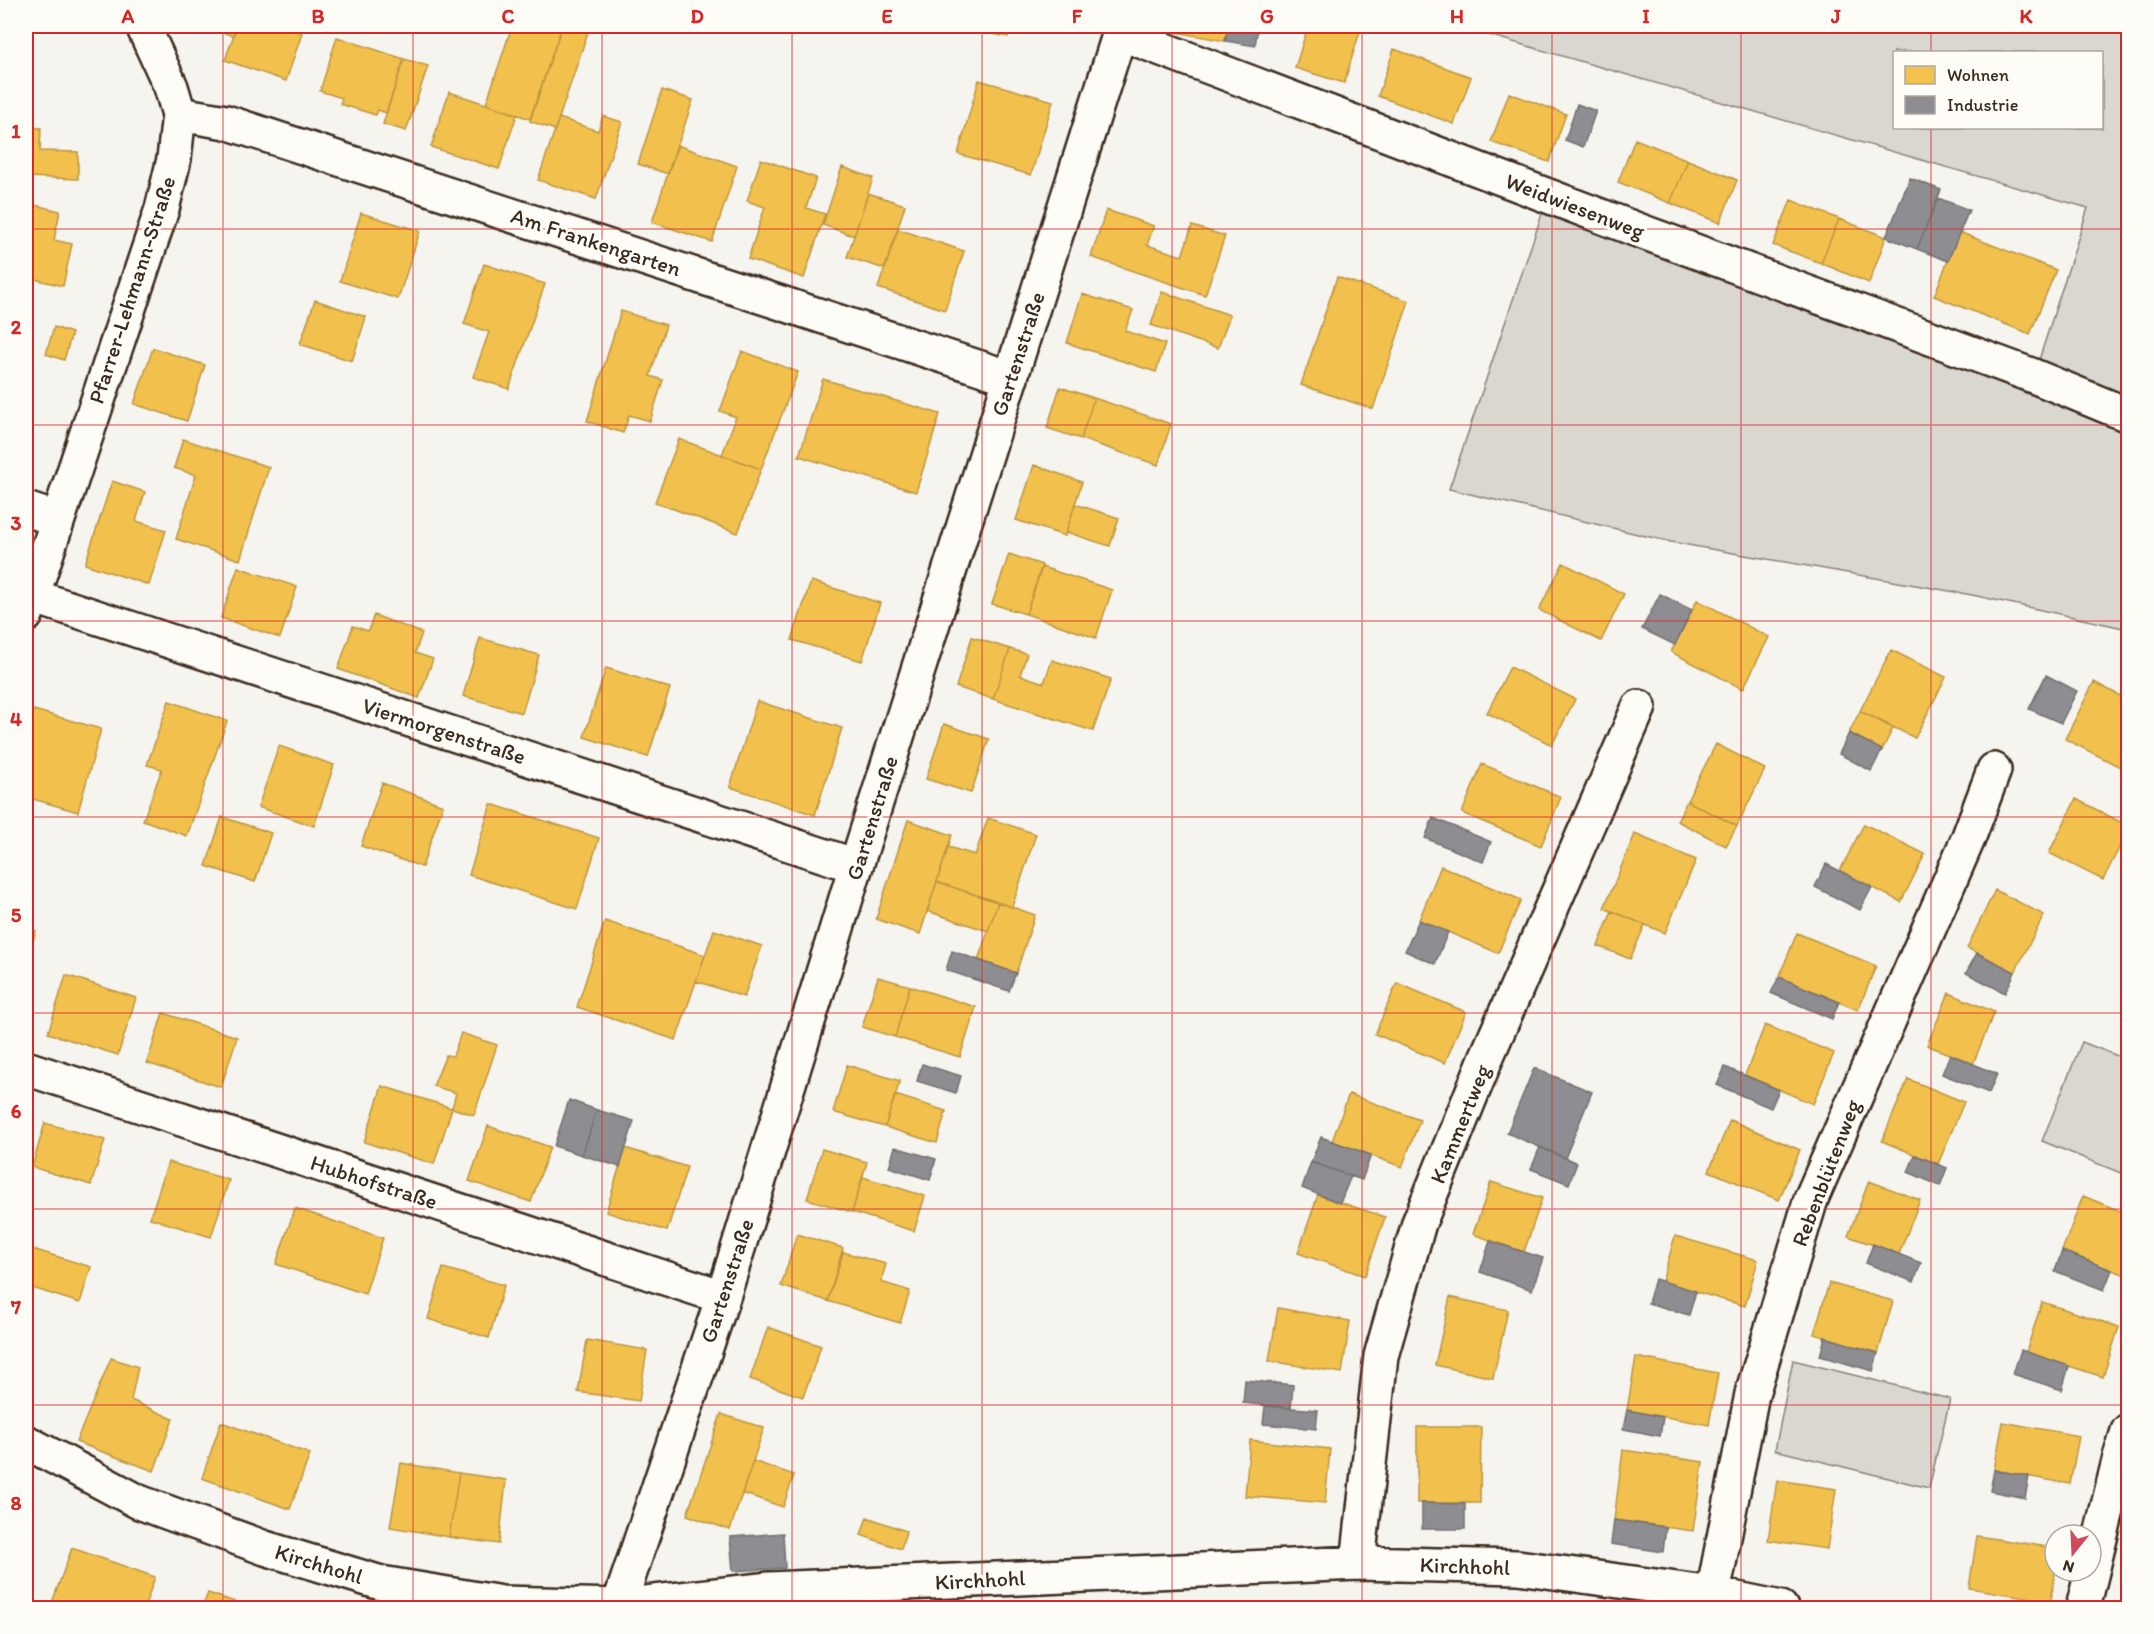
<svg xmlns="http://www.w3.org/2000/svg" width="2154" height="1634" font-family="Itim,sans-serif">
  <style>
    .green { fill: #dad6d0; stroke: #8a8077; stroke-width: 1.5; fill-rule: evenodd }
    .homes { fill: #f2c14e; stroke: #bb9440; stroke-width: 1.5 }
    .industry { fill: #8d8d92; stroke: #746f6f; stroke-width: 1.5 }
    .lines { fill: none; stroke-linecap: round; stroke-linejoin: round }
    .street-casing { stroke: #3b2a1e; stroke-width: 38 }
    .street { stroke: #fdfcf7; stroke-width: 33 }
    .grid { fill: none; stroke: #d62828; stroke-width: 1.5; stroke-opacity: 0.55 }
    .labels { text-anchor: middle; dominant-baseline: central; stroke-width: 6; stroke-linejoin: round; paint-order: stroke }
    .street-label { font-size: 22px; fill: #3b2a1e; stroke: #fdfcf7 }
    .neatline { fill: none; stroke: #d62828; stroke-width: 2 }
    .grid-label { font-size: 20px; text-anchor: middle; font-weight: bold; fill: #d62828 }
  </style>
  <rect width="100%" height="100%" fill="#f5f4ee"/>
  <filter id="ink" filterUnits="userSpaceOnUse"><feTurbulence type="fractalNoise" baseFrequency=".0167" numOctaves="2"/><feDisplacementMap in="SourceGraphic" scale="12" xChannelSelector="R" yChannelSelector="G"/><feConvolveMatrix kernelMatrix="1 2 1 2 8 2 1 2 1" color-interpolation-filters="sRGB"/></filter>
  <g filter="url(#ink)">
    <path class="green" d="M 1458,26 L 2128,26 L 2128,629 L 1972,595 L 1671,542 L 1449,489 L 1546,202 L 2028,394 L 2088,208 ZM 1894,52 L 2102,52 L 2102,128 L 1894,128 Z
      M 2082,1042 L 2128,1060 L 2128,1176 L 2042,1141 Z
      M 1793,1360 L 1950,1399 L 1929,1488 L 1775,1450 Z"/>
    <path class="homes" d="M 212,26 L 237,26 L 233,36 L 211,28 Z
      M 237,26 L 280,26 L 302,33 L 286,81 L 225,60 Z
      M 512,26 L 562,26 L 530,119 L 486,104 Z
      M 562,26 L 590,26 L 555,130 L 530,121 Z
      M 951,26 L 1011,26 L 1008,37 Z
      M 1171,26 L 1228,26 L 1225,41 L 1170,31 Z
      M 1308,26 L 1341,26 L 1360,31 L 1344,83 L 1295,68 Z
      M 337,37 L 404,59 L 386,113 L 378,110 L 376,115 L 340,104 L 342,98 L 320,91 Z
      M 1394,49 L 1471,77 L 1454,124 L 1378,96 Z
      M 404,59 L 428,66 L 406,131 L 383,124 Z
      M 979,80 L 1053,101 L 1031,175 L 958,154 Z
      M 662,90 L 693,100 L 668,174 L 638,164 Z
      M 449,92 L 517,114 L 499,169 L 431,147 Z
      M 1509,93 L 1566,114 L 1549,162 L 1491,142 Z
      M 603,116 L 622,122 L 596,199 L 538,180 L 559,118 L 598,131 Z
      M 26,127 L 41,128 L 40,151 L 78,152 L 78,179 L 26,177 Z
      M 1635,139 L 1688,160 L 1670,203 L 1618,182 Z
      M 677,145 L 737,166 L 712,242 L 652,222 Z
      M 761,159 L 816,178 L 806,208 L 825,214 L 804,278 L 748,259 L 765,207 L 747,201 Z
      M 1688,160 L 1737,180 L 1720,223 L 1670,203 Z
      M 842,167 L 873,178 L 854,236 L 823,225 Z
      M 868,193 L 905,205 L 885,269 L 847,257 Z
      M 1791,200 L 1839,219 L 1821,263 L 1773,245 Z
      M 26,203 L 60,211 L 54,240 L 72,244 L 63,286 L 26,277 Z
      M 1106,210 L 1154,226 L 1147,245 L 1182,256 L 1192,226 L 1225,236 L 1205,295 L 1091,257 Z
      M 361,213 L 420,231 L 398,299 L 340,281 Z
      M 1839,219 L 1886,237 L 1869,283 L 1821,263 Z
      M 898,229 L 964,251 L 945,310 L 878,288 Z
      M 1959,232 L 2056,270 L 2030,334 L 1934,296 Z
      M 484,264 L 545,284 L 509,389 L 473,377 L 489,332 L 464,324 Z
      M 1337,277 L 1409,301 L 1373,409 L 1301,385 Z
      M 1162,292 L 1230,315 L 1218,348 L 1151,325 Z
      M 1082,294 L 1133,310 L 1125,331 L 1165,344 L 1156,372 L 1067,343 Z
      M 315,300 L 366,317 L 352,361 L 300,344 Z
      M 621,311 L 666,325 L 650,376 L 663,380 L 650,421 L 629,415 L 623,433 L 587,421 Z
      M 54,327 L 72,333 L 64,360 L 46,354 Z
      M 153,348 L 205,365 L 187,421 L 134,404 Z
      M 742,351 L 798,372 L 761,469 L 722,455 L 736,417 L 720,411 Z
      M 823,379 L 940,414 L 916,492 L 799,456 Z
      M 1060,387 L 1094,398 L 1081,439 L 1047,428 Z
      M 1094,398 L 1171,424 L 1158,465 L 1081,439 Z
      M 183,439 L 269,467 L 240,560 L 176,539 L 196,475 L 174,468 Z
      M 679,439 L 761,469 L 738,533 L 655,502 Z
      M 1034,465 L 1082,482 L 1065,536 L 1016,520 Z
      M 112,481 L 145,492 L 136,521 L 166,530 L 149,585 L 85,564 Z
      M 1075,504 L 1119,518 L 1110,546 L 1066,532 Z
      M 1009,554 L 1042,565 L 1026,614 L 992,604 Z
      M 1563,563 L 1624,594 L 1601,641 L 1539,610 Z
      M 238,567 L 297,587 L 280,638 L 221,618 Z
      M 1042,567 L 1112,590 L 1096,638 L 1026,614 Z
      M 811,581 L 880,603 L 862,661 L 792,640 Z
      M 1697,600 L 1769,637 L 1743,689 L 1671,652 Z
      M 374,615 L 422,633 L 415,653 L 433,659 L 419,698 L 338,669 L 353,626 L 368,631 Z
      M 972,637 L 1010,649 L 993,699 L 956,687 Z
      M 480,638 L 539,655 L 522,713 L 463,696 Z
      M 1010,649 L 1027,654 L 1020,675 L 1044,683 L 1052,660 L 1111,679 L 1093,731 L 993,699 Z
      M 1891,650 L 1946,677 L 1915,738 L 1860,711 Z
      M 1510,667 L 1575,699 L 1552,745 L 1487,713 Z
      M 606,668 L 670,688 L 648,757 L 584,737 Z
      M 2094,682 L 2128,700 L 2128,771 L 2065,739 Z
      M 169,701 L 227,721 L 187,836 L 143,820 L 162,769 L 147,765 Z
      M 757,701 L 842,728 L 815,815 L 730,787 Z
      M 34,710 L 101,729 L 78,812 L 26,797 L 26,742 Z
      M 1860,711 L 1893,728 L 1882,750 L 1849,733 Z
      M 944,724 L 989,739 L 971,793 L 926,779 Z
      M 1716,744 L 1765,769 L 1737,826 L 1687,801 Z
      M 279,746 L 334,765 L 314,826 L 258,807 Z
      M 1482,764 L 1561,797 L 1541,846 L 1462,813 Z
      M 382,783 L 443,805 L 422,867 L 361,846 Z
      M 2076,799 L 2128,826 L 2128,830 L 2103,880 L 2049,853 Z
      M 1687,801 L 1737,826 L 1726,846 L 1677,821 Z
      M 491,804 L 599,838 L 577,909 L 469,875 Z
      M 222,817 L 271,833 L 255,882 L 206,866 Z
      M 988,818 L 1036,834 L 1012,907 L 937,882 L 948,847 L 975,855 Z
      M 908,820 L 952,835 L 920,934 L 876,919 Z
      M 1864,824 L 1925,854 L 1901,902 L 1840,871 Z
      M 1635,834 L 1696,860 L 1665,933 L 1604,908 Z
      M 1441,866 L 1521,900 L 1498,953 L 1419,920 Z
      M 937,882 L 998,902 L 988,931 L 927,911 Z
      M 1995,890 L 2044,915 L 2015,972 L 1967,948 Z
      M 998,902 L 1035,915 L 1016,973 L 978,960 Z
      M 1612,911 L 1645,925 L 1630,959 L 1598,946 Z
      M 605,921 L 705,955 L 676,1040 L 577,1007 Z
      M 26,928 L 36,931 L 26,965 Z
      M 714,930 L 762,946 L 744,997 L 696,981 Z
      M 1797,933 L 1876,966 L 1858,1010 L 1779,977 Z
      M 66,975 L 136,998 L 118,1055 L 48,1033 Z
      M 878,977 L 910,986 L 895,1037 L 862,1027 Z
      M 1397,983 L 1466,1012 L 1445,1063 L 1375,1034 Z
      M 910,986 L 976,1007 L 960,1057 L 895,1037 Z
      M 1949,993 L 1994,1012 L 1973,1064 L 1927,1045 Z
      M 163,1013 L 237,1037 L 221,1087 L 147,1063 Z
      M 1765,1025 L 1834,1053 L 1813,1104 L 1745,1075 Z
      M 461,1033 L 497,1045 L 474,1115 L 452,1108 L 456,1093 L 433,1086 L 446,1055 L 453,1056 Z
      M 847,1065 L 900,1081 L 885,1127 L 833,1112 Z
      M 1908,1079 L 1964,1102 L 1938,1164 L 1882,1141 Z
      M 382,1086 L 452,1108 L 434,1164 L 364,1142 Z
      M 1349,1094 L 1420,1120 L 1402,1167 L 1332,1141 Z
      M 895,1095 L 946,1111 L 937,1143 L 885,1127 Z
      M 1730,1120 L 1800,1150 L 1779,1200 L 1709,1171 Z
      M 45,1123 L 105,1140 L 91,1185 L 32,1167 Z
      M 488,1126 L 550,1147 L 531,1202 L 469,1181 Z
      M 625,1148 L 687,1167 L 667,1231 L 606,1212 Z
      M 822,1149 L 867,1162 L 852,1212 L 807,1199 Z
      M 168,1162 L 229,1180 L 211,1237 L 150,1218 Z
      M 863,1177 L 925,1196 L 914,1231 L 852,1212 Z
      M 1869,1181 L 1920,1200 L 1899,1254 L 1848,1236 Z
      M 1491,1182 L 1542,1198 L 1524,1252 L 1473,1234 Z
      M 1318,1195 L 1385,1217 L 1365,1276 L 1298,1253 Z
      M 2083,1196 L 2128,1214 L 2128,1276 L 2062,1251 Z
      M 295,1208 L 383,1238 L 365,1294 L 276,1264 Z
      M 797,1234 L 843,1248 L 828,1301 L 781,1286 Z
      M 1675,1236 L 1758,1260 L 1745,1306 L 1662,1282 Z
      M 26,1247 L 91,1267 L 80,1303 L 26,1286 Z
      M 843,1252 L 886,1264 L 881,1282 L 910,1291 L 900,1323 L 828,1301 Z
      M 443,1268 L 504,1285 L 489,1338 L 428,1319 Z
      M 1829,1283 L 1893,1301 L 1878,1353 L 1814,1334 Z
      M 1450,1297 L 1508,1310 L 1493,1378 L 1435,1365 Z
      M 2042,1302 L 2119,1327 L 2103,1377 L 2026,1352 Z
      M 1278,1308 L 1350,1321 L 1342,1373 L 1269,1361 Z
      M 768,1327 L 821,1346 L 803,1397 L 750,1379 Z
      M 587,1340 L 647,1350 L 639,1401 L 578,1392 Z
      M 1636,1357 L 1718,1373 L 1709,1425 L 1627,1410 Z
      M 111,1358 L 138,1367 L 131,1400 L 173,1419 L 154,1471 L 76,1442 Z
      M 721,1414 L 764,1428 L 730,1530 L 687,1515 Z
      M 221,1422 L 310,1454 L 290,1509 L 202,1478 Z
      M 2003,1422 L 2079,1436 L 2070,1484 L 1994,1470 Z
      M 1417,1427 L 1481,1427 L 1480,1503 L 1417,1503 Z
      M 1250,1440 L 1330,1449 L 1325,1503 L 1245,1496 Z
      M 1623,1450 L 1703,1462 L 1693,1531 L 1614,1520 Z
      M 753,1461 L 794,1475 L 783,1507 L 742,1493 Z
      M 401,1463 L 459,1473 L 449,1537 L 390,1527 Z
      M 459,1473 L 506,1480 L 499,1544 L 449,1537 Z
      M 1777,1480 L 1836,1489 L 1827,1549 L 1768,1540 Z
      M 867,1517 L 906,1531 L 901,1549 L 861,1535 Z
      M 1977,1536 L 2055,1548 L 2055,1571 L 2051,1601 L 1969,1588 Z
      M 72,1548 L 155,1577 L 144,1608 L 50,1608 Z
      M 208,1593 L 253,1608 L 202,1608 Z"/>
    <path class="industry" d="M 1228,26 L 1258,26 L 1255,46 L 1225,41 Z
      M 1577,104 L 1596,111 L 1583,147 L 1565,140 Z
      M 1910,178 L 1941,190 L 1917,249 L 1886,237 Z
      M 1938,198 L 1969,210 L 1948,261 L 1917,249 Z
      M 1660,594 L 1692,610 L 1675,645 L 1642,629 Z
      M 2046,675 L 2077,691 L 2061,723 L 2029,709 Z
      M 1849,733 L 1882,750 L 1871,771 L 1839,754 Z
      M 1433,818 L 1491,842 L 1483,862 L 1425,838 Z
      M 1826,864 L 1872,887 L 1860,910 L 1815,887 Z
      M 1419,920 L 1448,932 L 1435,964 L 1405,951 Z
      M 952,951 L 1016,973 L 1009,991 L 946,970 Z
      M 1977,953 L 2015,972 L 2005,993 L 1966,973 Z
      M 1779,977 L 1839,1002 L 1832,1019 L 1771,993 Z
      M 1950,1054 L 1997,1074 L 1989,1093 L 1942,1074 Z
      M 922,1064 L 961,1076 L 956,1093 L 917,1081 Z
      M 1725,1067 L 1779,1090 L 1771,1108 L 1717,1085 Z
      M 1534,1068 L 1592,1092 L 1565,1158 L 1507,1133 Z
      M 569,1100 L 597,1110 L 582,1155 L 554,1146 Z
      M 597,1110 L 634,1121 L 620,1167 L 582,1155 Z
      M 1321,1137 L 1371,1155 L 1362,1180 L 1311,1162 Z
      M 895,1147 L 936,1159 L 930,1180 L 889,1167 Z
      M 1540,1147 L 1577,1163 L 1569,1184 L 1531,1169 Z
      M 1915,1155 L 1947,1168 L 1940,1186 L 1908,1172 Z
      M 1311,1162 L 1351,1176 L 1340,1203 L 1302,1188 Z
      M 1490,1241 L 1543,1258 L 1532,1290 L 1480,1272 Z
      M 1873,1244 L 1921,1263 L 1914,1282 L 1866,1263 Z
      M 2062,1251 L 2112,1270 L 2104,1290 L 2055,1271 Z
      M 1655,1279 L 1696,1291 L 1689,1315 L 1648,1303 Z
      M 1825,1337 L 1878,1353 L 1873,1371 L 1820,1356 Z
      M 2021,1350 L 2069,1366 L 2062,1390 L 2013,1374 Z
      M 1245,1380 L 1293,1385 L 1291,1408 L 1243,1403 Z
      M 1265,1406 L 1318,1410 L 1316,1429 L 1263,1424 Z
      M 1627,1410 L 1663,1417 L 1660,1436 L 1623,1429 Z
      M 1994,1470 L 2029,1476 L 2025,1498 L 1990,1491 Z
      M 1422,1503 L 1465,1504 L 1465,1529 L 1422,1529 Z
      M 1614,1520 L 1666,1527 L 1663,1552 L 1611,1544 Z
      M 783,1533 L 785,1568 L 733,1571 L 730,1537 Z"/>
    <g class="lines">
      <g class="street-casing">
        <path id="street" d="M 1120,33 L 1635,229 L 2031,375 L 2128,415
          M 179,114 L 226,122 L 1011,378
          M 26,509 L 56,519
          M 32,596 L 856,866
          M 26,615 L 162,209 L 174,159 L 179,114 L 171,87 L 143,26
          M 26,1068 L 723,1297
          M 26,1442 L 139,1502 L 265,1548 L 381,1583 L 502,1603 L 619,1606 L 770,1589 L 1358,1563 L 1518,1567 L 1713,1594 L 1781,1608
          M 1358,1563 L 1381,1356 L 1419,1223 L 1487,1056 L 1639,707
          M 1713,1594 L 1752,1394 L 1811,1199 L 1968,839 L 1994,770
          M 618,1608 L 723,1297 L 856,866 L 1122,26
          M 2083,1608 L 2120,1457 L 2128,1431"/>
      </g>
      <use href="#street" class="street"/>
    </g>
  </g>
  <path class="grid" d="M 223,26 L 223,1608M 413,26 L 413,1608M 602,26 L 602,1608M 792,26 L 792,1608M 982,26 L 982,1608M 1172,26 L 1172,1608M 1362,26 L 1362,1608M 1552,26 L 1552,1608M 1741,26 L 1741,1608M 1931,26 L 1931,52M 1931,128 L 1931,1608M 26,229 L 2128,229M 26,425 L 2128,425M 26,621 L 2128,621M 26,817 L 2128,817M 26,1013 L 2128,1013M 26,1209 L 2128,1209M 26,1405 L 2128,1405"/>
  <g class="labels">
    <g class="street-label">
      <text transform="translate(1575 206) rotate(21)">Weidwiesenweg</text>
      <text transform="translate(596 242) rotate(18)">Am Frankengarten</text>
      <text transform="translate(132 290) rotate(-72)">Pfarrer-Lehmann-Straße</text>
      <text transform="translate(1018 354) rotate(-72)">Gartenstraße</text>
      <text transform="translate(444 731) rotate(18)">Viermorgenstraße</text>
      <text transform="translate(872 818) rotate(-73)">Gartenstraße</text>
      <text transform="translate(1460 1124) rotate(-68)">Kammertweg</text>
      <text transform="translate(1826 1173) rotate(-69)">Rebenblütenweg</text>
      <text transform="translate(374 1182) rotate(18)">Hubhofstraße</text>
      <text transform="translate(727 1281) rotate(-72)">Gartenstraße</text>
      <text transform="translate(319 1564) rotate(17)">Kirchhohl</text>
      <text transform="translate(1465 1566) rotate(2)">Kirchhohl</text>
      <text transform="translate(980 1580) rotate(-3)">Kirchhohl</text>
    </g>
  </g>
  <rect width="2154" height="1634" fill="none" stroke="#fdfcf7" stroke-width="66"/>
  <rect x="1893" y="51" width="210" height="78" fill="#fdfcf7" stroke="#afa8a0" stroke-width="1.5"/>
  <rect x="1905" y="66" width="30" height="18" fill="#f2c14e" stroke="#afa8a0" stroke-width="1.5"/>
  <text x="1947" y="81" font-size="18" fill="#3b2a1e">Wohnen</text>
  <rect x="1905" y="96" width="30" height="18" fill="#8d8d92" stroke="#afa8a0" stroke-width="1.5"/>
  <text x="1947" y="111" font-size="18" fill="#3b2a1e">Industrie</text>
  <g transform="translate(2073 1553) rotate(198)"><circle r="28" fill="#fdfcf7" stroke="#afa8a0" stroke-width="1.5"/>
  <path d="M0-4.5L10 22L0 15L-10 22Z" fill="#d1495b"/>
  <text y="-9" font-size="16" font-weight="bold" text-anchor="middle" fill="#3b2a1e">N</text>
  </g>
  <rect x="33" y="33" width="2088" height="1568" class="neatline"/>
  <g class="grid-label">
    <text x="128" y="23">A</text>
    <text x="318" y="23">B</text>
    <text x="508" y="23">C</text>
    <text x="697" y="23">D</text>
    <text x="887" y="23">E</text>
    <text x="1077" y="23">F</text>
    <text x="1267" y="23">G</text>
    <text x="1457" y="23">H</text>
    <text x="1646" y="23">I</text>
    <text x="1836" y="23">J</text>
    <text x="2026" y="23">K</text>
    <text x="16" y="138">1</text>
    <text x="16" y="334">2</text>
    <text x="16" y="530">3</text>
    <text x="16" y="726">4</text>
    <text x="16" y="922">5</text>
    <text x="16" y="1118">6</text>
    <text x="16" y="1314">7</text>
    <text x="16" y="1510">8</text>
  </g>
</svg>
